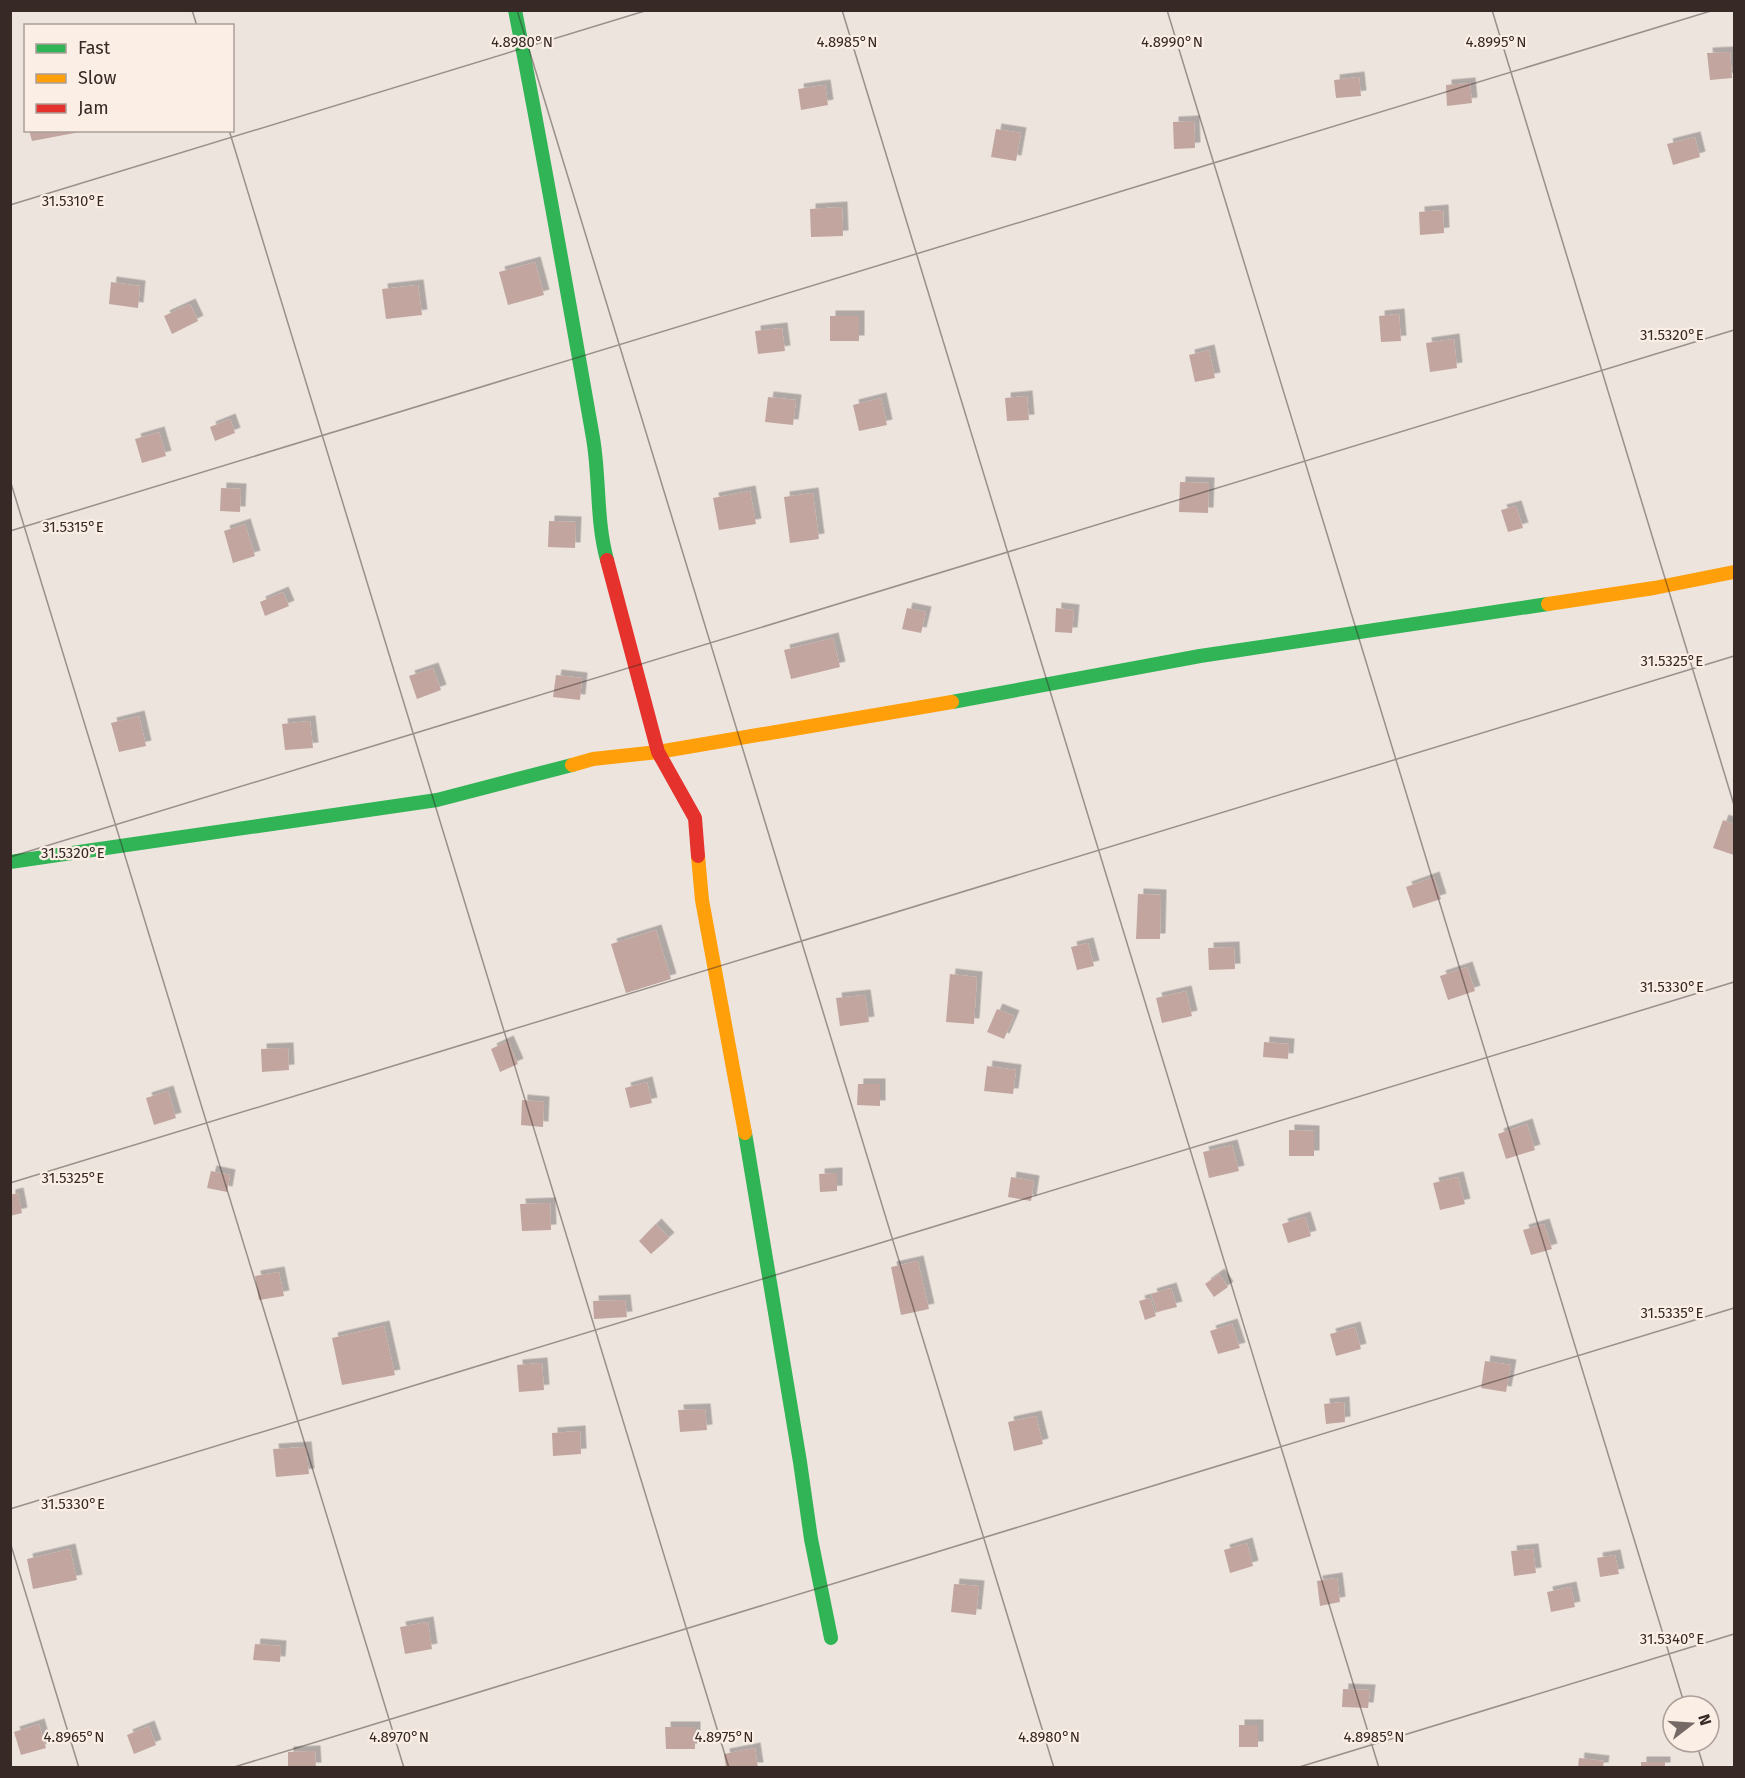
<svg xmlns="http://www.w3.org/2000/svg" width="1745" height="1778" font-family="'Fira Sans',sans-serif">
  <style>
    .building { fill: #c2a59f; filter: url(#shadow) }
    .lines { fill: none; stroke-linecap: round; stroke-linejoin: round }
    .fast { stroke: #30b455; stroke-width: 14 }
    .slow { stroke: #ff9f0a; stroke-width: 14 }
    .jam { stroke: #e5322d; stroke-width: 14 }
    .ticks { fill: none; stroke: #362926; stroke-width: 1.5; stroke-opacity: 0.45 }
    .ticks-label { font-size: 15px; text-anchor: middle; fill: #362926; stroke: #faeee5; stroke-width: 4.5; stroke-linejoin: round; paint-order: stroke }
  </style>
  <defs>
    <filter id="shadow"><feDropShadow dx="5.5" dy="-5.5" stdDeviation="0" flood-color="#0004"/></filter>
  </defs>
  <rect width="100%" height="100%" fill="#ede4de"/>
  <path class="building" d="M 1730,52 L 1732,78 L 1710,80 L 1707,53 Z
    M 1359,77 L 1361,96 L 1336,98 L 1334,80 Z
    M 1470,83 L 1472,103 L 1447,106 L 1446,85 Z
    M 825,85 L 828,105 L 801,110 L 798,89 Z
    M 1194,121 L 1195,148 L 1174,149 L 1173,122 Z
    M 996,129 L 1021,133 L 1016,161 L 991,157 Z
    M 29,130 L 80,130 L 80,132 L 32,141 Z
    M 1695,137 L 1700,157 L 1673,165 L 1667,144 Z
    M 842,207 L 843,236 L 811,237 L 810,209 Z
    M 1443,210 L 1444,233 L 1420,235 L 1419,212 Z
    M 535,262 L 544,295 L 508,305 L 499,272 Z
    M 111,282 L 140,286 L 138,308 L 109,304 Z
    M 418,285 L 422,315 L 386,319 L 382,289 Z
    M 190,304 L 198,321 L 172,334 L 164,316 Z
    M 1399,314 L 1401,341 L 1381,342 L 1379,316 Z
    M 830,316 L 859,316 L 859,341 L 830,341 Z
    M 782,328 L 785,351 L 758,354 L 755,331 Z
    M 1454,339 L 1457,368 L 1430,372 L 1426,343 Z
    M 1209,350 L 1215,378 L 1195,382 L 1189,355 Z
    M 1027,396 L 1029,420 L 1007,421 L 1005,398 Z
    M 768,397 L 796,400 L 793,425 L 765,422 Z
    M 881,398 L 887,425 L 859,431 L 853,405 Z
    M 230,419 L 235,433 L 215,441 L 210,427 Z
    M 159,432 L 166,456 L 142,463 L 135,439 Z
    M 1180,482 L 1209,483 L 1208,513 L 1179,512 Z
    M 221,488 L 241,489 L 240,512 L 220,511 Z
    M 750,491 L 756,524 L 719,530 L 713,498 Z
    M 813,493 L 819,539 L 790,543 L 784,497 Z
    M 1516,506 L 1523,528 L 1508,532 L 1501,510 Z
    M 549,521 L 576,522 L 575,548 L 548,547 Z
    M 245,524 L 255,556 L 233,563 L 224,531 Z
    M 283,592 L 289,606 L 265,616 L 260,602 Z
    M 907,608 L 926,612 L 921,633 L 902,629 Z
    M 1056,608 L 1074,610 L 1072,633 L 1055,632 Z
    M 833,638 L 840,667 L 791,679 L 784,650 Z
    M 433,668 L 441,690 L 417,699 L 409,676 Z
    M 556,675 L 582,678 L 580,700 L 553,697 Z
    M 139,716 L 146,746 L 119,752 L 111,723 Z
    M 310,721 L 313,748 L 285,750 L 282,724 Z
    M 1723,820 L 1734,824 L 1734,855 L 1713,848 Z
    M 1434,877 L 1441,899 L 1413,908 L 1406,887 Z
    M 1138,894 L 1161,895 L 1160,939 L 1136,939 Z
    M 656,930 L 671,979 L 626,993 L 611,944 Z
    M 1088,943 L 1094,966 L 1077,970 L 1071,947 Z
    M 1234,947 L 1235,969 L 1209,970 L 1208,948 Z
    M 1467,967 L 1475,991 L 1448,1000 L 1440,976 Z
    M 950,974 L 977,977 L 974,1024 L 946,1022 Z
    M 1186,991 L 1192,1016 L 1162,1023 L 1156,998 Z
    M 865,995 L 869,1022 L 840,1026 L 836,998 Z
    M 997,1009 L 1014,1016 L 1004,1039 L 987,1032 Z
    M 508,1041 L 518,1064 L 500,1072 L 491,1049 Z
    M 1264,1042 L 1289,1044 L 1288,1059 L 1263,1057 Z
    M 288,1048 L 289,1070 L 262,1072 L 261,1049 Z
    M 987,1066 L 1016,1070 L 1013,1094 L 984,1091 Z
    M 647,1082 L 652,1103 L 630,1108 L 625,1088 Z
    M 858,1084 L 880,1084 L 880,1106 L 857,1105 Z
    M 168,1091 L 176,1118 L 154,1125 L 146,1098 Z
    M 522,1100 L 544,1102 L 543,1127 L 521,1125 Z
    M 1527,1124 L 1535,1150 L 1506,1159 L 1498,1134 Z
    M 1289,1130 L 1314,1131 L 1314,1156 L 1289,1156 Z
    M 1232,1145 L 1239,1171 L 1209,1178 L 1203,1152 Z
    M 211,1171 L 230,1175 L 227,1192 L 207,1188 Z
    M 837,1173 L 837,1191 L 820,1192 L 819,1174 Z
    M 1011,1177 L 1034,1181 L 1031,1201 L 1008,1197 Z
    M 1458,1177 L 1465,1204 L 1440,1210 L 1433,1183 Z
    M 18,1193 L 22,1213 L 10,1216 L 10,1195 Z
    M 550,1203 L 551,1230 L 522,1231 L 520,1204 Z
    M 1305,1217 L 1311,1236 L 1288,1243 L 1282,1224 Z
    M 656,1224 L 669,1238 L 651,1254 L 639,1241 Z
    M 1544,1224 L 1552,1249 L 1531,1255 L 1523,1230 Z
    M 918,1261 L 929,1309 L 901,1315 L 891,1267 Z
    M 279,1272 L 284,1296 L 259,1300 L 255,1276 Z
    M 1219,1274 L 1228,1287 L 1214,1297 L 1205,1284 Z
    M 1171,1288 L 1177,1307 L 1157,1312 L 1151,1294 Z
    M 1150,1298 L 1156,1316 L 1145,1320 L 1139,1301 Z
    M 625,1300 L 627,1317 L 594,1319 L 593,1301 Z
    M 1232,1324 L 1240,1348 L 1218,1354 L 1210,1331 Z
    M 384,1326 L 395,1375 L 342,1385 L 332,1338 Z
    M 1355,1327 L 1361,1349 L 1336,1356 L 1330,1334 Z
    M 1485,1361 L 1511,1365 L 1506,1392 L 1481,1388 Z
    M 542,1363 L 544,1390 L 519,1392 L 517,1365 Z
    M 1344,1402 L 1345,1422 L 1326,1424 L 1324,1404 Z
    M 705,1409 L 707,1430 L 680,1432 L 678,1410 Z
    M 1036,1416 L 1043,1444 L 1014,1451 L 1008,1422 Z
    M 580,1431 L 581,1454 L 553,1456 L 552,1433 Z
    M 306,1447 L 309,1474 L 276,1477 L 273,1449 Z
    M 1247,1543 L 1253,1566 L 1230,1573 L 1224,1550 Z
    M 70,1549 L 77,1580 L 33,1589 L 27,1559 Z
    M 1533,1549 L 1536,1573 L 1514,1576 L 1511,1551 Z
    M 1615,1555 L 1619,1574 L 1600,1577 L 1597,1558 Z
    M 1337,1578 L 1340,1602 L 1320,1606 L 1317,1581 Z
    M 954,1584 L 979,1586 L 976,1615 L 951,1612 Z
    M 1571,1587 L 1575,1607 L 1551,1612 L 1547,1592 Z
    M 428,1622 L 432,1649 L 405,1654 L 400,1627 Z
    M 255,1644 L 281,1646 L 280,1662 L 253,1660 Z
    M 1343,1689 L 1370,1690 L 1368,1708 L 1342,1707 Z
    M 39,1724 L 46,1748 L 21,1755 L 14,1732 Z
    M 1239,1725 L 1258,1725 L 1258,1747 L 1239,1747 Z
    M 149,1726 L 156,1745 L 134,1754 L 127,1735 Z
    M 665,1727 L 695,1727 L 695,1749 L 666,1749 Z
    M 755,1748 L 758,1768 L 726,1768 L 724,1754 Z
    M 315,1751 L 316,1768 L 288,1768 L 288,1752 Z
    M 1579,1758 L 1604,1761 L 1603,1768 L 1578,1768 Z
    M 1641,1762 L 1665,1762 L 1665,1768 L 1641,1768 Z"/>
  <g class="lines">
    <path class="fast" d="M 515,10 C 543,152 568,295 593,438 C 600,479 596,520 607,560
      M 952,702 L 1200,656 L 1548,604
      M 10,862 L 437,800 L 572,765
      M 745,1133 L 800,1462 L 811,1539 L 831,1638"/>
    <path class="slow" d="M 1548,604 L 1654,588 L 1734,572
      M 572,765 L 593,759 L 658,752 L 952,702
      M 698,856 L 702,900 L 745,1133"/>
    <path class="jam" d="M 607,560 L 658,752 L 695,818 L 698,856"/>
  </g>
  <path class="ticks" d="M 192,10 L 197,26M 517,10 L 1054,1768M 842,10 L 1379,1768M 1167,10 L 1685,1706M 1492,10 L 1734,805M 229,130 L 729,1768M 10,205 L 648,10M 10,480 L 404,1768M 10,531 L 1714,10M 10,857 L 1734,330M 10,1183 L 1734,656M 10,1509 L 1734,982M 10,1542 L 79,1768M 1696,1742 L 1704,1768M 231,1768 L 1734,1308M 1296,1768 L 1734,1634"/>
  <g class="ticks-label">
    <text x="522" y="47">4.8980°N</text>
    <text x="847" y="47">4.8985°N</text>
    <text x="1172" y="47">4.8990°N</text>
    <text x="1496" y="47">4.8995°N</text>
    <text x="73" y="206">31.5310°E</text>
    <text x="1672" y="340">31.5320°E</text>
    <text x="73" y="532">31.5315°E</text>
    <text x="1672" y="666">31.5325°E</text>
    <text x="73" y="858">31.5320°E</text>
    <text x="1672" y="992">31.5330°E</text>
    <text x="73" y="1183">31.5325°E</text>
    <text x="1672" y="1318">31.5335°E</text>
    <text x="73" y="1509">31.5330°E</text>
    <text x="1672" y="1644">31.5340°E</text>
    <text x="74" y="1742">4.8965°N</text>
    <text x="399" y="1742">4.8970°N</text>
    <text x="724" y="1742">4.8975°N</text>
    <text x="1049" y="1742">4.8980°N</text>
    <text x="1374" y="1742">4.8985°N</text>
  </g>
  <rect width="1745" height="1778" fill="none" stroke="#362926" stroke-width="24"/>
  <rect x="24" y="24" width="210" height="108" fill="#faeee5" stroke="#ac9f99" stroke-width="1.5"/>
  <rect x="36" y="44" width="30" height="9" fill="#30b455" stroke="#ac9f99" stroke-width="1.5"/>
  <text x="78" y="54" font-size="18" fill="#362926">Fast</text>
  <rect x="36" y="74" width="30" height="9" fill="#ff9f0a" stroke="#ac9f99" stroke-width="1.5"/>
  <text x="78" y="84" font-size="18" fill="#362926">Slow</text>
  <rect x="36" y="104" width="30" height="9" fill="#e5322d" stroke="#ac9f99" stroke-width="1.5"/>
  <text x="78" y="114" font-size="18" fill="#362926">Jam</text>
  <g transform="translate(1691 1724) rotate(73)"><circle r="28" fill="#faeee5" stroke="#ac9f99" stroke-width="1.5"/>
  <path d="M0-4.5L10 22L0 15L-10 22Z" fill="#766a66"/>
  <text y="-9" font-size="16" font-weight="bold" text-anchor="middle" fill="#362926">N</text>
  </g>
</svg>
